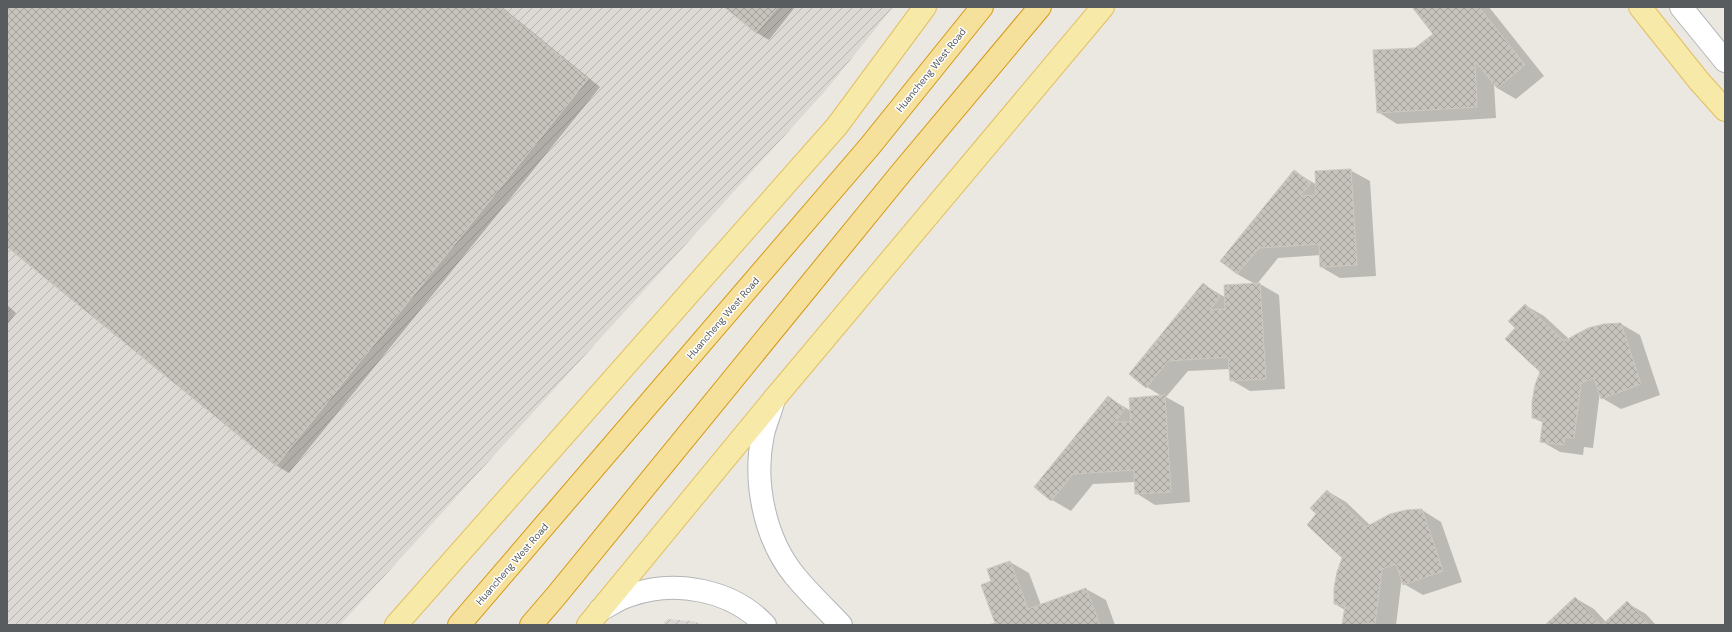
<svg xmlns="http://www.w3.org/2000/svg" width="1732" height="632" font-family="'DM Sans',sans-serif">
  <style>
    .industrial { fill: url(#industrial-furrows) }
    .shadow { fill: #0003 }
    .building { fill: url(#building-cross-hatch); stroke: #cec9bf }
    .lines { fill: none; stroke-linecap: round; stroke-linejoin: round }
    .minor-casing { stroke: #b2b5b9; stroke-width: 24 }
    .secondary-casing { stroke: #b3b6bb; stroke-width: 24 }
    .primary-casing { stroke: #e4be5f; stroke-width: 24 }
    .trunk-casing { stroke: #d69813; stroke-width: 24 }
    .minor { stroke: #fff; stroke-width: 22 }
    .secondary { stroke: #fff; stroke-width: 22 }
    .primary { stroke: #f7eaa8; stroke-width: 22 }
    .trunk { stroke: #f5e19b; stroke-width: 22 }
    .labels { text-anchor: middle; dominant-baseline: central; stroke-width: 3; stroke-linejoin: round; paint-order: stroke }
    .street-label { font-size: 10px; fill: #585c5f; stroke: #fff }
  </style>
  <defs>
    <pattern id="industrial-furrows" width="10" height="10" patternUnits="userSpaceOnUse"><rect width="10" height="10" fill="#dcd9d4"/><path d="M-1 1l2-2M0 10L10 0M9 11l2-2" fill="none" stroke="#b5b3af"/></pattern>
    <pattern id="building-cross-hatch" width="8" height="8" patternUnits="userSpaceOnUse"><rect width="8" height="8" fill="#c6c2bc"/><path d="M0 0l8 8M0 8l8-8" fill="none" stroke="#a4a19c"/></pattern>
  </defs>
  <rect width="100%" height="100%" fill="#eae8e0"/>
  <path class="industrial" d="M 7,7 L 893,7 L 826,90 L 340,625 L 7,625 Z
    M 667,619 L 692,621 L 705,625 L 662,625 Z"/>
  <path class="shadow" d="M 7,7 L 502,7 L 600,87 L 289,473 L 277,466 L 7,246 Z
    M 725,7 L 795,7 L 769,40 L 757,33 Z
    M 1413,7 L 1489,7 L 1544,76 L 1516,99 L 1497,88 L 1494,84 L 1496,118 L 1397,124 L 1378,112 L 1416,49 L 1434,34 Z
    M 1350,170 L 1370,181 L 1376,276 L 1340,278 L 1321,267 L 1321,255 L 1278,258 L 1257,284 L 1260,284 L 1279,295 L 1285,389 L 1250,391 L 1231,380 L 1230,369 L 1188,371 L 1166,397 L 1184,407 L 1190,502 L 1155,505 L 1136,493 L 1135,482 L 1093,484 L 1071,511 L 1052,500 L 1035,487 L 1108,397 L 1131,411 L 1163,397 L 1147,387 L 1203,284 L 1226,298 L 1255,284 L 1237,274 L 1294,171 L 1317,185 Z
    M 7,305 L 16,313 L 7,325 Z
    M 1525,305 L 1544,316 L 1569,339 L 1621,324 L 1640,335 L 1660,395 L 1621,409 L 1602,398 L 1600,391 L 1593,448 L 1584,447 L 1583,455 L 1560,452 L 1541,441 L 1544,423 L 1533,418 L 1541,371 L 1516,328 Z
    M 1327,491 L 1346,502 L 1371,526 L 1422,510 L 1441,522 L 1462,582 L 1423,595 L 1404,584 L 1402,577 L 1396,625 L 1343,625 L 1345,610 L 1335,604 L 1343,558 L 1318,514 Z
    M 1010,562 L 1029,573 L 1041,605 L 1086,589 L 1106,600 L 1115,625 L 991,625 L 996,623 L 993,581 Z
    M 1575,598 L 1594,609 L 1606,622 L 1627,603 L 1646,614 L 1656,625 L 1547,625 Z"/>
  <path class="building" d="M 7,7 L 500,7 L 588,79 L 276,466 L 7,247 Z
    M 724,7 L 778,7 L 756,33 Z
    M 1412,7 L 1479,7 L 1525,65 L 1497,88 L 1475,61 L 1477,107 L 1377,113 L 1373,50 L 1415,48 L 1433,34 Z
    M 1351,169 L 1357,265 L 1320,267 L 1319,244 L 1259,248 L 1237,274 L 1220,261 L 1294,170 L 1311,183 L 1300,196 L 1316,195 L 1315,171 Z
    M 1203,283 L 1220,297 L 1210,310 L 1225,309 L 1224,285 L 1260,283 L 1266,379 L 1230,381 L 1228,357 L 1168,361 L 1146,388 L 1129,374 Z
    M 1525,304 L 1564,341 L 1588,328 L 1604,324 L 1621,323 L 1641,384 L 1601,399 L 1594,378 L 1581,383 L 1574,438 L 1565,437 L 1564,445 L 1540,442 L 1543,419 L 1532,418 L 1532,402 L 1535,385 L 1540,372 L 1505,339 L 1515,328 L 1508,321 Z
    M 1165,395 L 1171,492 L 1135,494 L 1134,470 L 1073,474 L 1051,501 L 1034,487 L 1108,396 L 1125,409 L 1115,422 L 1131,422 L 1129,398 Z
    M 1327,490 L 1366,527 L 1390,514 L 1406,510 L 1422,509 L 1443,571 L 1403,585 L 1396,564 L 1382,569 L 1375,624 L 1367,623 L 1366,625 L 1342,625 L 1345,606 L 1334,604 L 1334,588 L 1337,572 L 1342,558 L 1307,525 L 1316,514 L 1310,508 Z
    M 1010,561 L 1028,609 L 1086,588 L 1100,625 L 988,625 L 995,623 L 981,585 L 991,581 L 987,569 Z
    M 1575,597 L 1601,625 L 1545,625 Z
    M 1627,601 L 1649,625 L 1602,625 Z"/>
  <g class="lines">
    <g class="minor-casing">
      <path id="minor" d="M 774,399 C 771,411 766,422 763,434 C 753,481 764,538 795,576 C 809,593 826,609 841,625
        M 600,610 C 610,605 620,598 631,595 C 675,579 732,590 765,625"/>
    </g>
    <g class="secondary-casing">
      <path id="secondary" d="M 1681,7 L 1725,61"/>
    </g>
    <g class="primary-casing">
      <path id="primary" d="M 1640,7 L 1699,81 L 1725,110
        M 396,625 L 837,126 L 925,7
        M 588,625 L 774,399 L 1103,7"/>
    </g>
    <g class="trunk-casing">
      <path id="trunk" d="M 459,625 L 870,146 L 982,7
        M 531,625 L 556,596 L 901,173 L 1040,7"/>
    </g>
    <use href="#minor" class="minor"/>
    <use href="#secondary" class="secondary"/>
    <use href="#primary" class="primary"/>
    <use href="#trunk" class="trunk"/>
  </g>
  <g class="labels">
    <g class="street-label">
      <text transform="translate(931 70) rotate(-51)">Huancheng West Road</text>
      <text transform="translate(723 318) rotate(-49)">Huancheng West Road</text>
      <text transform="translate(512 564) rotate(-49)">Huancheng West Road</text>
    </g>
  </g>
  <rect width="1732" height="632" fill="none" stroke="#585c5f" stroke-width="16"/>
</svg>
